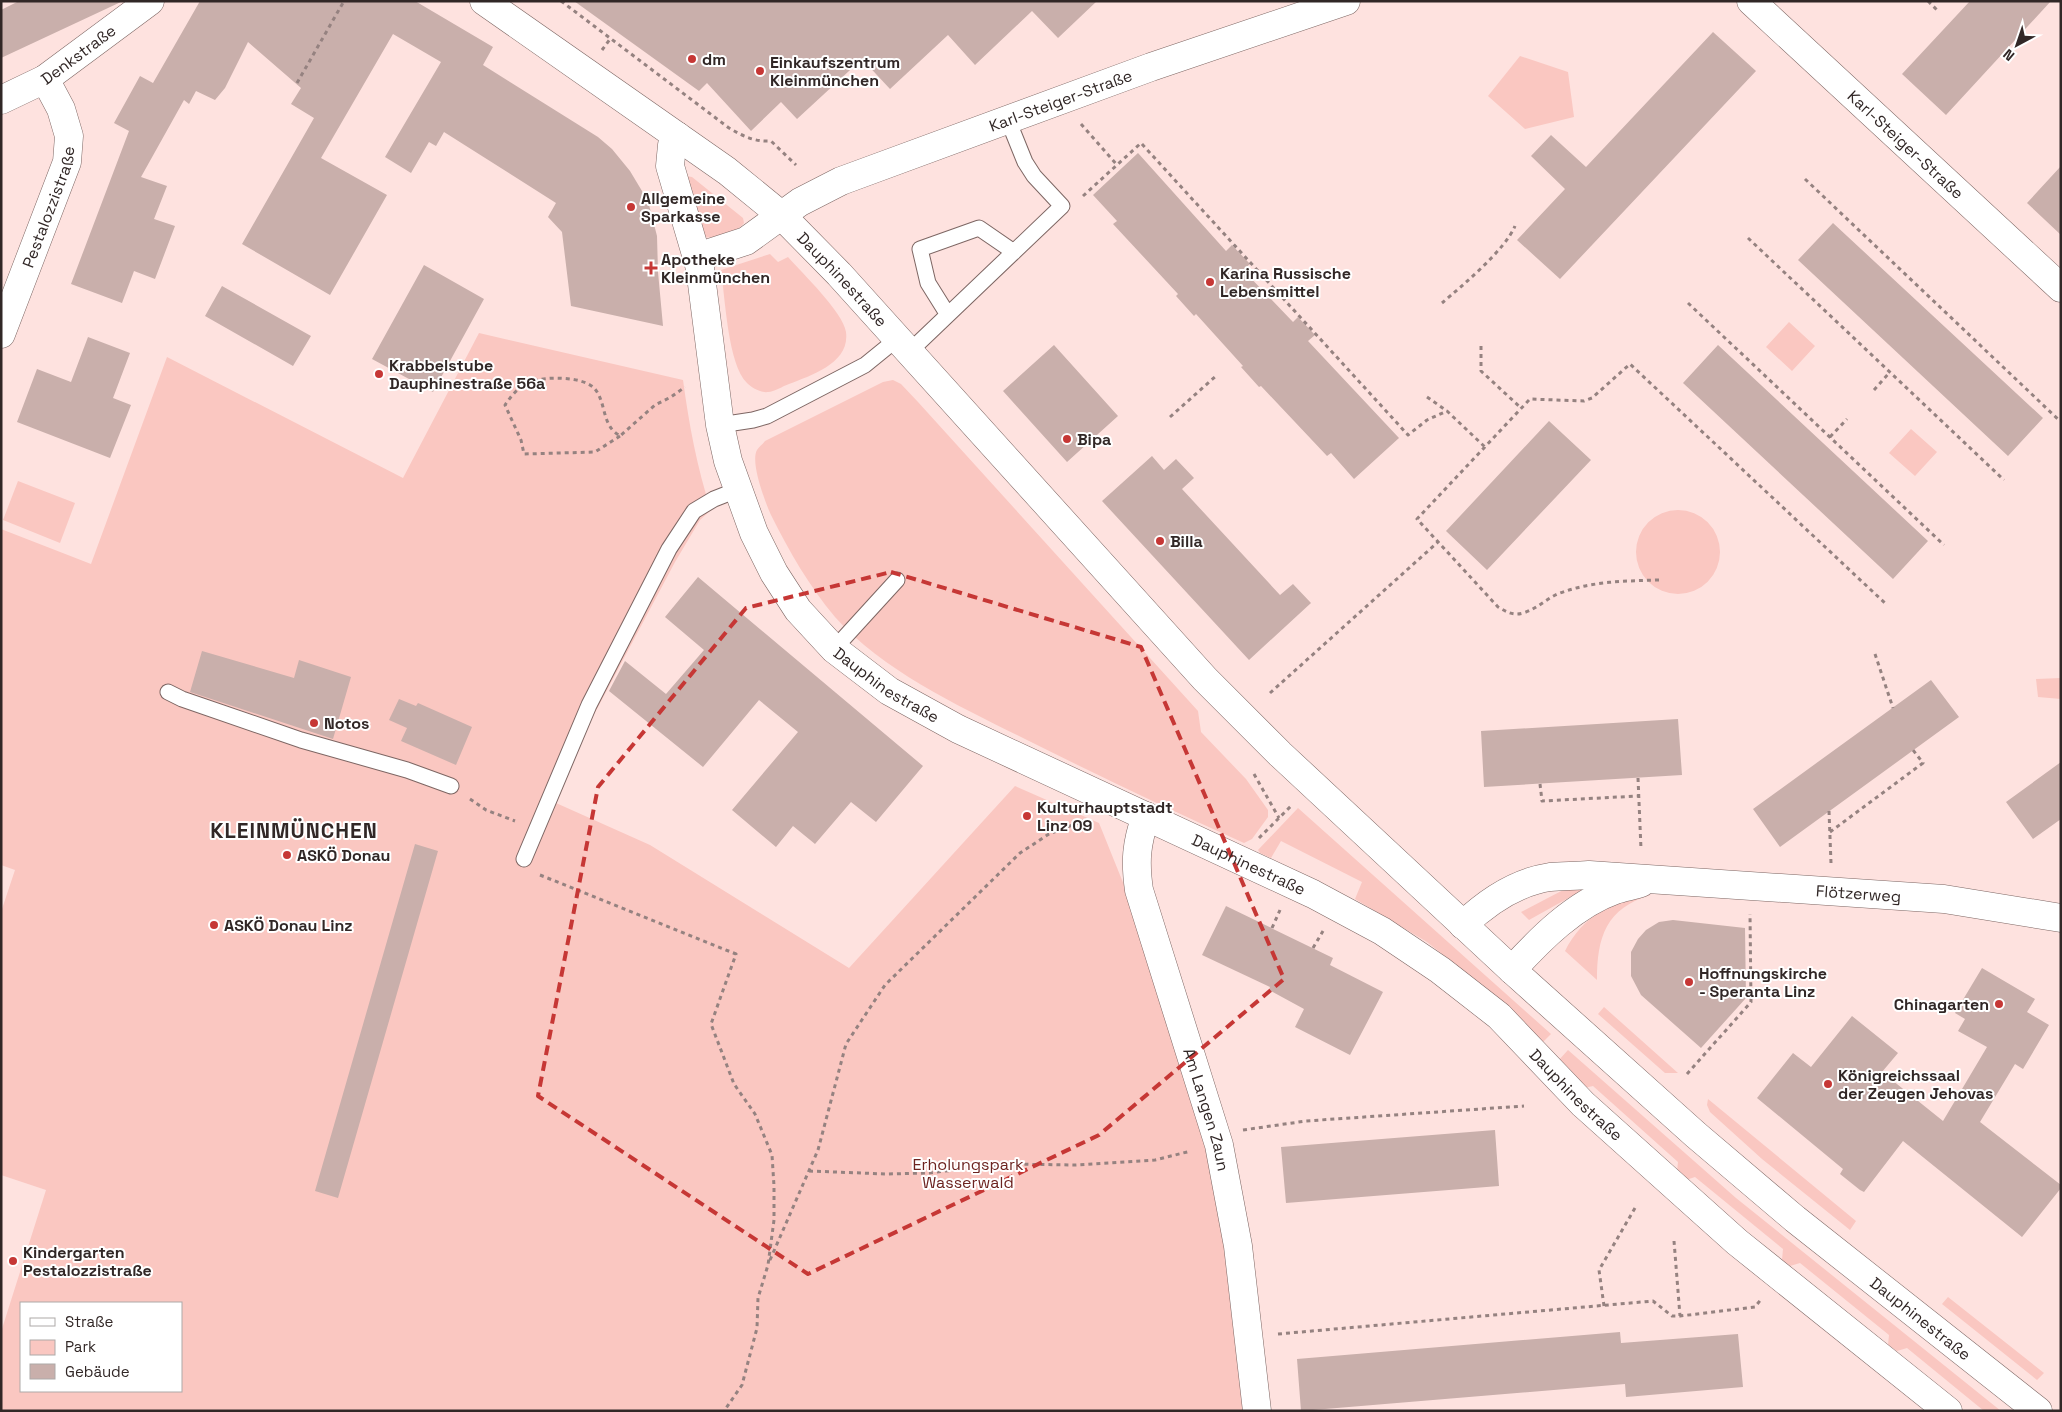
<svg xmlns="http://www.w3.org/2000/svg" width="2062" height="1412" font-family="'Space Grotesk',sans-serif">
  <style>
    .green { fill: #fac7c1; fill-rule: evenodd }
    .building { fill: #c9afab }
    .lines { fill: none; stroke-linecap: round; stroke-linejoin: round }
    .lane-casing { stroke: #7d6663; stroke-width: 17 }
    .street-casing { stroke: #7d6663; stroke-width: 29 }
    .secondary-casing { stroke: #7d6663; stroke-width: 29 }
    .path { stroke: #958280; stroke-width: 3; stroke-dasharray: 4 4; stroke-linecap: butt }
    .lane { stroke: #fff; stroke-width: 15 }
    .street { stroke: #fff; stroke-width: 28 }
    .secondary { stroke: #fff; stroke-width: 28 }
    .marked { fill: none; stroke: #c63735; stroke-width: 4; stroke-dasharray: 10 6; stroke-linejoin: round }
    .poi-dot { fill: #c63735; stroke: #fff; stroke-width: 2 }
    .labels { text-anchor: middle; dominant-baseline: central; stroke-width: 4; stroke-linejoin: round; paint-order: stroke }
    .street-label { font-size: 16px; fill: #312726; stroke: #fff }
    .poi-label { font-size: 16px; font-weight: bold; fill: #312726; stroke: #fff; text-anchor: start }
    .park-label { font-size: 16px; fill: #6d2320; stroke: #fff }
    .district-label { font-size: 21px; font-weight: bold; letter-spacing: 1px; fill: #312726; stroke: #fff }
  </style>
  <rect width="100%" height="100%" fill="#fee2df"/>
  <path class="green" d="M 1520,56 L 1568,72 L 1574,117 L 1525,129 L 1488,96 Z
    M 686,176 L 692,177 L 743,218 L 744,223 C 737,233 715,239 704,237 Z
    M 770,254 L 778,262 L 788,257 C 803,274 843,312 846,332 C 850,363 812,375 789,384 C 783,386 774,392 768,392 C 761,393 752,388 747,383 C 728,365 725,297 721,270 Z
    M 1789,322 L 1815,346 L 1792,371 L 1766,347 Z
    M 479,333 L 683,380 C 689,424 697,468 711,510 L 700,520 L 675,562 L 589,724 L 556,803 L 650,845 L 849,968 L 1015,786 L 1099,823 L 1126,890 L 1199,1118 L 1228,1250 L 1245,1411 L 1,1411 L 1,1332 L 46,1190 L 1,1175 L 1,912 L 15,870 L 1,865 L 1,529 L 91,564 L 167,357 L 403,478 ZM 21,1303 L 181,1303 L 181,1391 L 21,1391 Z
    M 893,380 L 901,384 L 918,402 L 1198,711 L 1201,732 L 1246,779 L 1268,810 L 1268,817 L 1252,839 L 1244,843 C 1170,810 1097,775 1025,739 C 961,707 884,672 835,617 C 809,586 789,551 771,515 C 765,502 750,462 757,450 C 759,447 763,444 765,441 L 883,382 Z
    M 1911,429 L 1937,452 L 1915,476 L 1889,453 Z
    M 18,481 L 75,503 L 60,543 L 3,520 Z
    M1636 552a42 42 0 1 1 84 0a42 42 0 1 1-84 0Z
    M 2061,678 L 2061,699 L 2038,697 L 2036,679 Z
    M 1298,808 L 1551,1034 L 1543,1042 L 1497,998 L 1427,942 L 1355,899 L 1362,882 L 1281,841 L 1271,858 L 1260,853 L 1258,850 Z
    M 1590,886 L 1529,920 L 1521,912 L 1567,888 Z
    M 1651,895 C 1606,908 1597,937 1597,980 L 1565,951 C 1582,917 1614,898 1651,895 Z
    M 1604,1007 L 1678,1073 L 1665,1073 L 1598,1014 Z
    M 1568,1050 L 1736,1198 L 2001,1411 L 1984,1411 L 1907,1348 L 1897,1351 L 1888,1345 L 1889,1335 L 1800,1263 L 1790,1266 L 1782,1260 L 1783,1249 L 1695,1177 L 1686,1180 L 1677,1172 L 1678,1162 L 1593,1086 L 1584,1088 L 1558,1061 Z
    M 1708,1099 L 1856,1221 L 1850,1230 L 1762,1159 L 1710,1112 L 1707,1105 Z
    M 1948,1297 L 2044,1373 L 2037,1380 L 1942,1304 Z"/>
  <path class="building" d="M 19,1 L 123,1 L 1,58 L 1,10 Z
    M 200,1 L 415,1 L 493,47 L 483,65 L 598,137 L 612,149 L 630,171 L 648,201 L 657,236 L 658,272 L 663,326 L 571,306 L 562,232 L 548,217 L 556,203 L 444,132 L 436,146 L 429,142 L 411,173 L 385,157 L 441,62 L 393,34 L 321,158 L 387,195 L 330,295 L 242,244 L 314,118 L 291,104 L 301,88 L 248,42 L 225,88 L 215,100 L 196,91 L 189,104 L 184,100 L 141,177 L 167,186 L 154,219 L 175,226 L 155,279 L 134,271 L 122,303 L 71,284 L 129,131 L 114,123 L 140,76 L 153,83 Z
    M 574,1 L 1097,1 L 1058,38 L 1032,11 L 975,65 L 948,35 L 890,89 L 862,59 L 797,119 L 781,102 L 751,131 L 707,83 L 699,91 Z
    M 1970,1 L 2051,1 L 1946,115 L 1902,74 Z
    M 1713,32 L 1756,71 L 1560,279 L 1517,240 L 1565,189 L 1531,156 L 1551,135 L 1586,167 Z
    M 1138,153 L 1226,251 L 1232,245 L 1250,264 L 1243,270 L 1293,322 L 1298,317 L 1315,335 L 1308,341 L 1399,438 L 1354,479 L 1331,453 L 1327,456 L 1261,386 L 1259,387 L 1241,367 L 1243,366 L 1196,314 L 1194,316 L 1176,296 L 1178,294 L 1113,224 L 1117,221 L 1093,195 Z
    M 2061,166 L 2061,235 L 2027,203 Z
    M 1833,223 L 2043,418 L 2008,456 L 1798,260 Z
    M 424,265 L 484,299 L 433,392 L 372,359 Z
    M 222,286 L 311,336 L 293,366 L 205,316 Z
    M 88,337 L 130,353 L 113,398 L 131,405 L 110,458 L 17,422 L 37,369 L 71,382 Z
    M 1054,345 L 1118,416 L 1067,462 L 1003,391 Z
    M 1718,345 L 1928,541 L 1893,579 L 1683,383 Z
    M 1549,421 L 1591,460 L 1487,570 L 1446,531 Z
    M 1152,456 L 1164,470 L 1176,459 L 1194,478 L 1182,489 L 1280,595 L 1293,584 L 1311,603 L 1249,660 L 1102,501 Z
    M 698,577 L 923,766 L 876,822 L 851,802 L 815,844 L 793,826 L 776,847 L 732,810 L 798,732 L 759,700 L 703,767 L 609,691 L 625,661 L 666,694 L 704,650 L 665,617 Z
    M 202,651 L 294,678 L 299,660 L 351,677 L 333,739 L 190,692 Z
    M 1931,680 L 1959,717 L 1780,847 L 1753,809 Z
    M 399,699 L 416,706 L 418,703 L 472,727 L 456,765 L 401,741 L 407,728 L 389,720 Z
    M 1678,719 L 1682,775 L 1484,787 L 1481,731 Z
    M 2061,762 L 2061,819 L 2033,839 L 2006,802 Z
    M 415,844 L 438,851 L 338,1198 L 315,1191 Z
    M 1226,906 L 1333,958 L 1330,965 L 1383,992 L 1350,1055 L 1295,1027 L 1304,1009 L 1269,990 L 1270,987 L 1202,955 Z
    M 1673,920 L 1745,928 L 1746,998 L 1701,1048 L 1641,995 L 1631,976 L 1631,952 L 1638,939 L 1646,930 L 1659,922 Z
    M 1982,968 L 2035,999 L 2027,1012 L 2049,1025 L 2023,1069 L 2015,1064 L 1980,1122 L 2061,1185 L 2061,1188 L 2022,1237 L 1903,1141 L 1864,1192 L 1860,1190 L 1840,1174 L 1843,1169 L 1757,1098 L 1793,1053 L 1811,1067 L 1852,1016 L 1898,1053 L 1882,1072 L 1943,1121 L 1987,1047 L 1958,1031 L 1965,1019 L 1955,1013 Z
    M 1495,1130 L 1499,1186 L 1286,1203 L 1281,1147 Z
    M 1620,1332 L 1621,1343 L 1738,1334 L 1743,1387 L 1626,1397 L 1625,1384 L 1301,1411 L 1297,1359 Z"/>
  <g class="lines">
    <g class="lane-casing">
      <path id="lane" d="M 948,315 L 928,283 L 920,249 L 979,228 L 1014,252
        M 909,352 L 1062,206 L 1034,176 L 1025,162 L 1008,120
        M 720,425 L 753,420 L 767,416 L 865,365 L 897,339
        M 834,649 L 897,580
        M 168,692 L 182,699 L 301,740 L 407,770 L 451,786
        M 524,859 L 589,705 L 669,549 L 694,511 L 714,499 L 737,490"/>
    </g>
    <g class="street-casing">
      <g id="street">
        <path id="s1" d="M 1751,1 L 2061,288"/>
        <path id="s2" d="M 1,100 L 45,79 L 150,1"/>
        <path id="s3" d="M 677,136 L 672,145 L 670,166 L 700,268 L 720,425 L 728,461 L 754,533 L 774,573 L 798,610 L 834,649 L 889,691 L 958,729 L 1313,894 L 1382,931 L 1440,970 L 1499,1016 L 1583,1104 L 1737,1242 L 1948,1411"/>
        <path id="s4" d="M 697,257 L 746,241 L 800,202 L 841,181 L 1151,67 L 1346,1"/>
        <path id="s5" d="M 1,334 L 67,162 L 69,136 L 61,109 L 45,79"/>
        <path id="s6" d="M 1146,816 C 1136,844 1135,862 1139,890 L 1219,1145 L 1238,1246 L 1257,1411"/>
        <path id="s7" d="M 1463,925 C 1487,902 1517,882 1550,877 C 1563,876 1576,876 1589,875 L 1944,899 L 2061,918"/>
        <path d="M 1512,970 C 1540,939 1575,904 1615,890 C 1623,887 1633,886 1641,883"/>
      </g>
    </g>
    <g class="secondary-casing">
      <g id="secondary">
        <path id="s8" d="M 484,1 L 727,171 L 781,215 L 839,274 L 1205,679 L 1280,754 L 1512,970 L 1696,1135 L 1795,1219 L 2038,1411"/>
      </g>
    </g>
    <path class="path" d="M 561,1 L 729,128 C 743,136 754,142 771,141 L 796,165
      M 1928,1 L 1937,10
      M 602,50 L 610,39
      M 297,83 L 344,1
      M 1081,124 L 1117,165
      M 1805,179 L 2060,421
      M 1083,196 L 1141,143 L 1408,435 L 1427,420 L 1447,411
      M 1748,238 L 2004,480
      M 1442,303 C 1463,285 1505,250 1515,226
      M 1688,303 L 1944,545
      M 1481,346 L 1481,371 L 1521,408
      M 1874,390 L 1890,372
      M 1427,397 L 1447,411 L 1485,447
      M 1170,417 L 1217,375
      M 620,436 L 595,452 L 524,454 L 521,440 L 505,405 C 512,395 519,386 531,382 C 545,376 584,376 595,389 C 604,400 603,417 611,428 C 613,431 617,434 620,436 L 655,405 L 671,397 L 685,387
      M 1830,437 L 1847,419
      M 1659,580 C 1625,581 1593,581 1560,593 C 1547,598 1537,609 1523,613 C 1513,616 1507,612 1498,607 L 1417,519 L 1530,399 L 1584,401 L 1592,398 L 1630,364 L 1887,605
      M 1875,654 L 1893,708
      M 1270,693 L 1438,542
      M 1254,774 L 1279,818
      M 1638,778 L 1641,849
      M 1540,784 L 1542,801 L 1638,796
      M 470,799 L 486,810 L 515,821
      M 1829,811 L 1831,863
      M 1830,832 L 1923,763 L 1913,750
      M 1259,838 L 1292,805
      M 540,875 L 736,954 L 711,1024 L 734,1084 L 755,1114 L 772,1155 L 774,1186 L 774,1220 L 768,1265 L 758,1298 L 757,1328 L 742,1385 L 724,1411
      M 1272,928 L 1280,910
      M 1313,948 L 1323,931
      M 1687,1074 L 1751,1002 L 1750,914
      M 1243,1130 L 1306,1121 L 1524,1106
      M 809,1171 L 886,1174 L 929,1173 L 1005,1164 L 1076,1165 L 1155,1160 L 1191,1151
      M 1674,1241 L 1680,1316
      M 770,1260 L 818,1150 L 846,1044 L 885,985 L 1020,853 L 1049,834 L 1086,820
      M 1604,1306 L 1599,1270 L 1635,1208
      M 1278,1334 L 1653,1301 L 1672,1316 L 1680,1316 L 1755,1307 L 1762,1298"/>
    <use href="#lane" class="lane"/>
    <use href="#street" class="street"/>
    <use href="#secondary" class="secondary"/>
  </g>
  <path class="marked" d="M 891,572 L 1141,647 L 1284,979 L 1099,1135 L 808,1274 L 538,1096 L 598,787 L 746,608 Z"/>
  <g class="poi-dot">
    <circle cx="692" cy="59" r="5"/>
    <circle cx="760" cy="71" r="5"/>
    <circle cx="631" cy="207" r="5"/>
    <path d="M648.5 260.5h5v5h5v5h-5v5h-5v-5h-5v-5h5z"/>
    <circle cx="1210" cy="282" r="5"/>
    <circle cx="379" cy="374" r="5"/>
    <circle cx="1067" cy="439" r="5"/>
    <circle cx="1160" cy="541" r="5"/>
    <circle cx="314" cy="723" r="5"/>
    <circle cx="1027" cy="816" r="5"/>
    <circle cx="287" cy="855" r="5"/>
    <circle cx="214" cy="925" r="5"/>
    <circle cx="1689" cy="982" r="5"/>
    <circle cx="1999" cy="1004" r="5"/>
    <circle cx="1828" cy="1084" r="5"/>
    <circle cx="13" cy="1261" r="5"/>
  </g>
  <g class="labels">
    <g class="street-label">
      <text stroke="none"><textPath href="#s2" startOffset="90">Denkstraße</textPath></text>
      <text stroke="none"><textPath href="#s4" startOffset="398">Karl-Steiger-Straße</textPath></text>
      <text stroke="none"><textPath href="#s1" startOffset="211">Karl-Steiger-Straße</textPath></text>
      <text stroke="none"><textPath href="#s5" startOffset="136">Pestalozzistraße</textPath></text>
      <text stroke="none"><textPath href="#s8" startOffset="455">Dauphinestraße</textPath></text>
      <text stroke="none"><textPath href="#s3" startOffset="615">Dauphinestraße</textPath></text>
      <text stroke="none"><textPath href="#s3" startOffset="1020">Dauphinestraße</textPath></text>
      <text stroke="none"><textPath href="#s7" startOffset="410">Flötzerweg</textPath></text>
      <text stroke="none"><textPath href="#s3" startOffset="1424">Dauphinestraße</textPath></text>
      <text stroke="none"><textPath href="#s6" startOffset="305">Am Langen Zaun</textPath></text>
      <text stroke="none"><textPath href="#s8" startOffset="1955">Dauphinestraße</textPath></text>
    </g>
    <g class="poi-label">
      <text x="702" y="59">dm</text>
      <text x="770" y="62">Einkaufszentrum<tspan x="770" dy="18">Kleinmünchen</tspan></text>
      <text x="641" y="198">Allgemeine<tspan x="641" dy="18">Sparkasse</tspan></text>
      <text x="661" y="259">Apotheke<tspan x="661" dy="18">Kleinmünchen</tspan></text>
      <text x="1220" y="273">Karina Russische<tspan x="1220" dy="18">Lebensmittel</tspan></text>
      <text x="389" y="365">Krabbelstube<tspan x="389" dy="18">Dauphinestraße 56a</tspan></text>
      <text x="1077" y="439">Bipa</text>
      <text x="1170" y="541">Billa</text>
      <text x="324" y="723">Notos</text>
      <text x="1037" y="807">Kulturhauptstadt<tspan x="1037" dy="18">Linz 09</tspan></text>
      <text x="297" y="855">ASKÖ Donau</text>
      <text x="224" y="925">ASKÖ Donau Linz</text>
      <text x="1699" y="973">Hoffnungskirche<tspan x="1699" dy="18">- Speranta Linz</tspan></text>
      <text x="1989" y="1004" text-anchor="end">Chinagarten</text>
      <text x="1838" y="1075">Königreichssaal<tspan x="1838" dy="18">der Zeugen Jehovas</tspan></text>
      <text x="23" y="1252">Kindergarten<tspan x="23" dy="18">Pestalozzistraße</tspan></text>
    </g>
    <g class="park-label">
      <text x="968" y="1164">Erholungspark<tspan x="968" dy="18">Wasserwald</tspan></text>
    </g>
    <g class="district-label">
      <text x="294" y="830">KLEINMÜNCHEN</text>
    </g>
  </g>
  <rect width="2062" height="1412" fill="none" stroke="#312726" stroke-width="5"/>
  <rect x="20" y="1302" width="162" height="90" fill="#ffffff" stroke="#ada9a8"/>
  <rect x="30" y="1318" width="25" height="8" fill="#ffffff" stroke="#ada9a8"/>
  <text x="65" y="1327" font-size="15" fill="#312726">Straße</text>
  <rect x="30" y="1340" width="25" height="15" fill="#fac7c1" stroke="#ada9a8"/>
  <text x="65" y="1352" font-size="15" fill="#312726">Park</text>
  <rect x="30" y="1364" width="25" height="15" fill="#c9afab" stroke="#ada9a8"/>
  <text x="65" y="1377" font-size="15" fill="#312726">Gebäude</text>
  <g transform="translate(2017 45) rotate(220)" stroke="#ffffff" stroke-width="4" paint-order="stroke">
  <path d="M0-4L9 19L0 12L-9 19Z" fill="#312726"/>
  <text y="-8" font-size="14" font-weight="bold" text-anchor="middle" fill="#312726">N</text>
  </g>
</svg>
